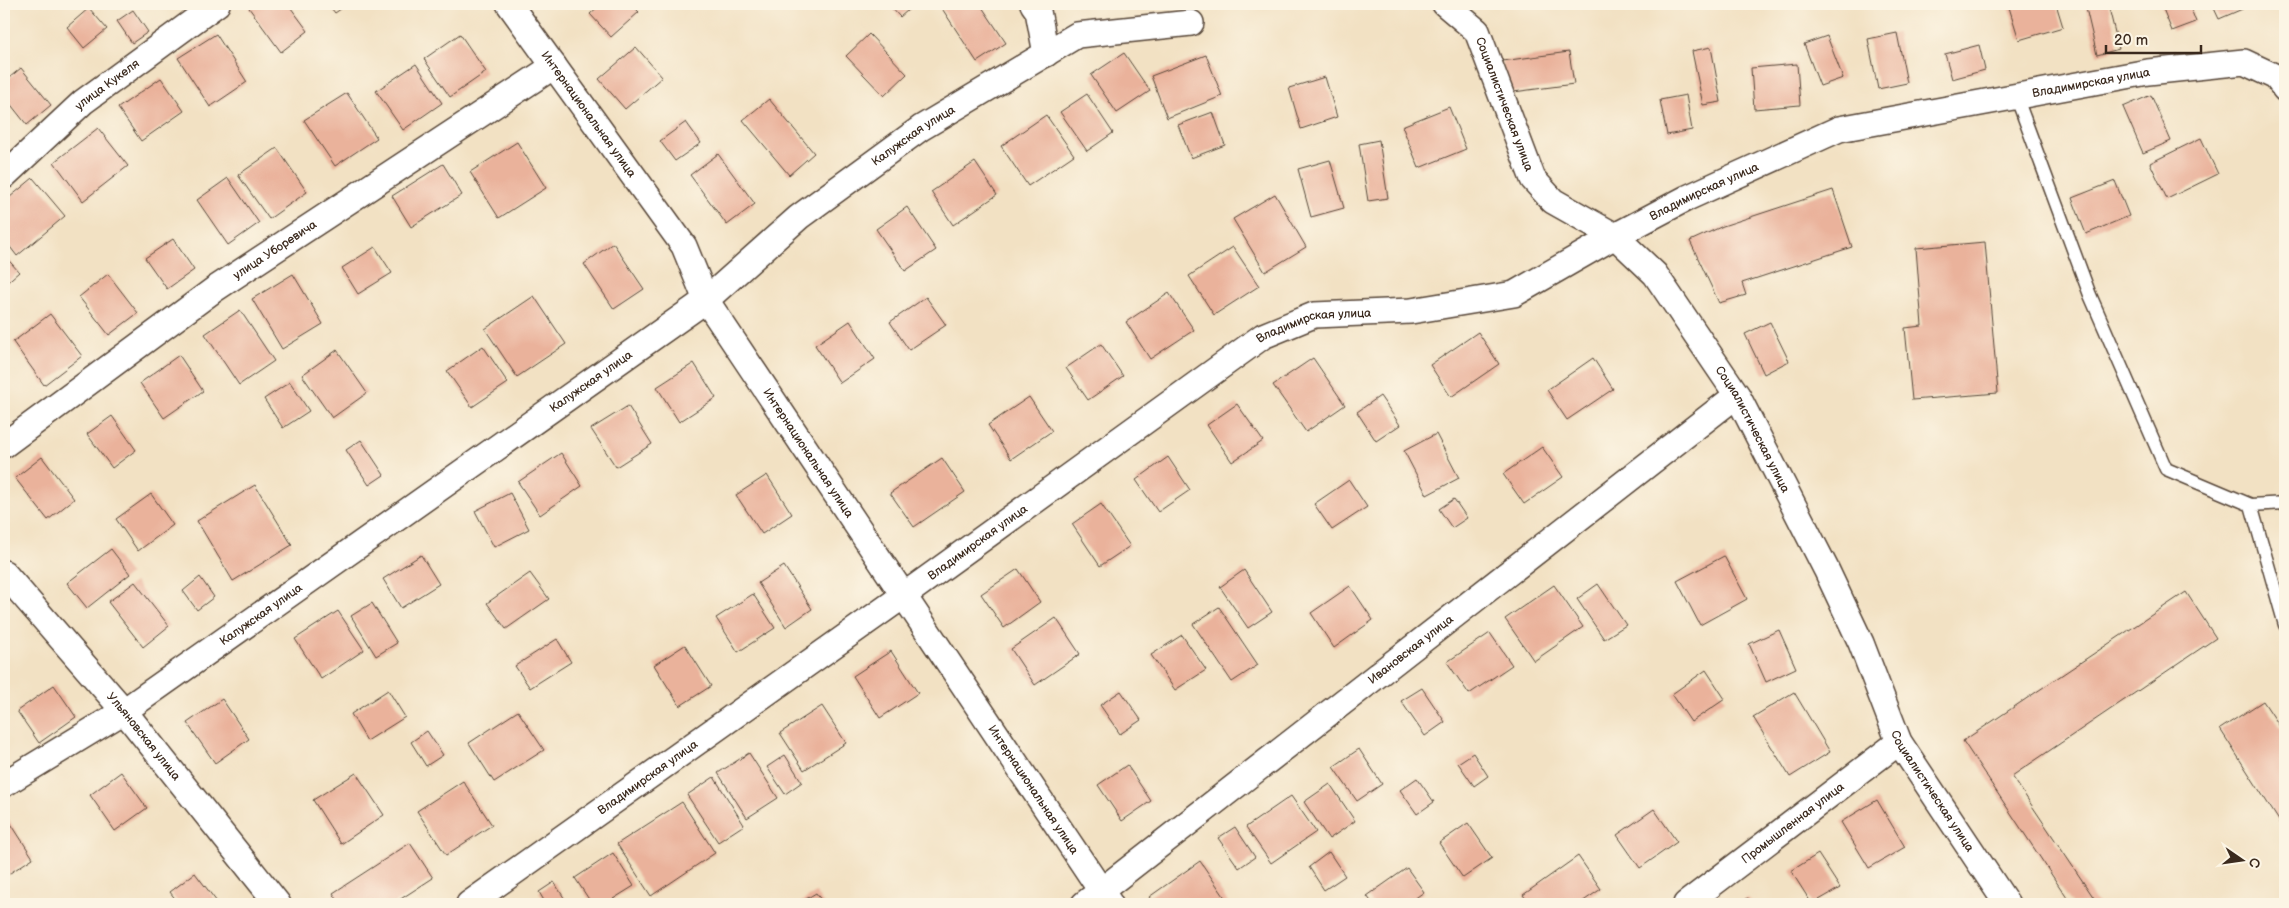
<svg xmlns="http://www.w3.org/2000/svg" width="2289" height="908" font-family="'Balsamiq Sans',sans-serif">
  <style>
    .building { fill: #eab29b }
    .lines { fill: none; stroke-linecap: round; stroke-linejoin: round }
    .service-casing { stroke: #564537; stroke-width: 15 }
    .minor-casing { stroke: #564537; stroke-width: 28 }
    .service { stroke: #fff; stroke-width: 12 }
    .minor { stroke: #fff; stroke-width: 25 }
    .labels { text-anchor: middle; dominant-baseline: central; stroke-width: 4; stroke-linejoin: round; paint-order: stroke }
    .street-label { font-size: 12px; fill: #3b2a1e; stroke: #fcf5e5 }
  </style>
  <rect width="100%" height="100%" fill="#fcf5e5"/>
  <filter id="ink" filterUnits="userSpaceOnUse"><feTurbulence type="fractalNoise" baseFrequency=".02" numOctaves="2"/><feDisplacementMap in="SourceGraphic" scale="10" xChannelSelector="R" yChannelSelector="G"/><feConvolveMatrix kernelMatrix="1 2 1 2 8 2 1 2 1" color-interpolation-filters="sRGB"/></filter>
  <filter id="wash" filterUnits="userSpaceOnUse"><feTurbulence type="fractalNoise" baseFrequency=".0096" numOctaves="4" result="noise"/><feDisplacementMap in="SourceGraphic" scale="20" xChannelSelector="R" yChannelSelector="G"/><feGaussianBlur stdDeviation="1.12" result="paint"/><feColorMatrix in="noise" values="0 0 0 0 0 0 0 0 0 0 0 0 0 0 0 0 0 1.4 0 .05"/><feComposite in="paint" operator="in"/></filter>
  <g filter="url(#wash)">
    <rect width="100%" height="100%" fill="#f2e1c3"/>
    <g id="blocks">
      <path class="building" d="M 254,4 L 288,4 L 308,31 L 281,52 L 249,8 Z
        M 328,4 L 348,4 L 335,13 Z
        M 601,4 L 631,4 L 639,12 L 611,37 L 590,14 Z
        M 888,4 L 915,4 L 900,17 Z
        M 946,4 L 980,4 L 1006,43 L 977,62 L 941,7 Z
        M 2008,4 L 2056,4 L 2063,27 L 2019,40 Z
        M 2085,4 L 2108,4 L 2119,49 L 2097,55 Z
        M 2161,4 L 2189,4 L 2196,22 L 2172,31 Z
        M 2212,4 L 2254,4 L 2219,19 Z
        M 89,8 L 107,29 L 84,48 L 67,27 Z
        M 133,10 L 148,32 L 132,43 L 117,21 Z
        M 1897,33 L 1907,83 L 1878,89 L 1868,39 Z
        M 216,34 L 247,82 L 210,107 L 178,58 Z
        M 460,34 L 486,72 L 450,97 L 424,59 Z
        M 869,34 L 907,74 L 884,96 L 846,56 Z
        M 1827,36 L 1843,78 L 1820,86 L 1804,44 Z
        M 1979,45 L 1985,70 L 1952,79 L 1945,54 Z
        M 636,47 L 662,77 L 625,109 L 599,79 Z
        M 1711,47 L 1721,102 L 1703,105 L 1692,51 Z
        M 1569,52 L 1574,84 L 1506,93 L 1502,61 Z
        M 1124,53 L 1150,91 L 1117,113 L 1091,75 Z
        M 1206,55 L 1222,96 L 1167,118 L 1151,76 Z
        M 416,64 L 442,103 L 403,130 L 376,91 Z
        M 1797,64 L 1800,105 L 1754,109 L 1751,68 Z
        M 21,68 L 51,105 L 27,125 L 4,96 L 4,82 Z
        M 1325,77 L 1337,117 L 1301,129 L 1289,88 Z
        M 161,78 L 184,111 L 141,141 L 118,108 Z
        M 347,93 L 377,138 L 335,166 L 304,120 Z
        M 1087,94 L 1113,133 L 1087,151 L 1060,112 Z
        M 1686,95 L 1692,130 L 1667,135 L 1660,100 Z
        M 2151,95 L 2171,141 L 2143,153 L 2123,107 Z
        M 769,99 L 814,153 L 789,175 L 743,120 Z
        M 1449,107 L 1466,149 L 1419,168 L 1402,126 Z
        M 1213,112 L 1225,145 L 1191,158 L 1178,125 Z
        M 1046,115 L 1074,155 L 1028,186 L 1001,146 Z
        M 686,122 L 701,143 L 675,161 L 660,141 Z
        M 98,128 L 128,166 L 83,201 L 54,162 Z
        M 2201,138 L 2218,174 L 2167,199 L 2150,163 Z
        M 1379,140 L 1388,198 L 1368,201 L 1359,144 Z
        M 517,142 L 546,188 L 499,218 L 470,172 Z
        M 277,148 L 307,192 L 269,219 L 238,175 Z
        M 718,154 L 755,204 L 727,225 L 690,175 Z
        M 1330,160 L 1344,208 L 1311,217 L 1298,169 Z
        M 975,162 L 997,195 L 953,225 L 931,192 Z
        M 443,164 L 462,195 L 411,227 L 392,196 Z
        M 33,178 L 65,216 L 17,256 L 4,239 L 4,202 Z
        M 228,178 L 259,223 L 228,245 L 197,200 Z
        M 2115,181 L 2129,216 L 2086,234 L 2072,198 Z
        M 1833,190 L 1852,247 L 1742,283 L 1746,295 L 1719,303 L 1690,241 L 1723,226 Z
        M 1275,194 L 1306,247 L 1265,272 L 1233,219 Z
        M 907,207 L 936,250 L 905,271 L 876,229 Z
        M 173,239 L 194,270 L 167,289 L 145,258 Z
        M 1985,242 L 1998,393 L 1912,400 L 1905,328 L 1922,326 L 1916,248 Z
        M 613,243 L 644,289 L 614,309 L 584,264 Z
        M 375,247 L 392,273 L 358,294 L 342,268 Z
        M 1233,247 L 1259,286 L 1214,315 L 1189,276 Z
        M 4,255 L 19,272 L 4,285 Z
        M 108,274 L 138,313 L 109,335 L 79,297 Z
        M 293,274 L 323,324 L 282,349 L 252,299 Z
        M 1169,293 L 1194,330 L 1150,359 L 1126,322 Z
        M 534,296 L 566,344 L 517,377 L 485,329 Z
        M 926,297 L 946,325 L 909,350 L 890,322 Z
        M 240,310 L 274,361 L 239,385 L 205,334 Z
        M 50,314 L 82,356 L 44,385 L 13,342 Z
        M 850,321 L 875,359 L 840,383 L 815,345 Z
        M 1770,322 L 1789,361 L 1764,374 L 1745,334 Z
        M 1478,332 L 1499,364 L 1451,397 L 1430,365 Z
        M 1101,344 L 1123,376 L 1088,400 L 1066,368 Z
        M 483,346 L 508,383 L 472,407 L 447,371 Z
        M 337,350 L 367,393 L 332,418 L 302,375 Z
        M 179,355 L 203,391 L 164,418 L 140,383 Z
        M 1313,358 L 1345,405 L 1306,432 L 1273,385 Z
        M 1593,358 L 1613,389 L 1567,420 L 1547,390 Z
        M 694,363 L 716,398 L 679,422 L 657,387 Z
        M 290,382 L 309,411 L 283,428 L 264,399 Z
        M 1380,396 L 1400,425 L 1376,441 L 1357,412 Z
        M 1029,397 L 1052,431 L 1011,459 L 988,425 Z
        M 1237,404 L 1263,441 L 1232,462 L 1207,425 Z
        M 628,406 L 652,444 L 616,467 L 591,429 Z
        M 112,416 L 136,450 L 112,468 L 87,434 Z
        M 1436,434 L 1459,478 L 1427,495 L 1404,451 Z
        M 361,440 L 384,475 L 369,485 L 346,450 Z
        M 1542,447 L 1563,477 L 1524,504 L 1503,474 Z
        M 561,453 L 582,486 L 540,515 L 518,482 Z
        M 42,457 L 74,499 L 48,520 L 15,478 Z
        M 1168,457 L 1190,490 L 1158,512 L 1136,480 Z
        M 942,458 L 965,492 L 914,527 L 890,493 Z
        M 767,475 L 792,514 L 762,534 L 736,495 Z
        M 1349,480 L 1367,507 L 1332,530 L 1314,504 Z
        M 255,485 L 292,545 L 233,581 L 197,521 Z
        M 510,493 L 529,529 L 494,547 L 475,511 Z
        M 151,494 L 173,525 L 138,551 L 116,519 Z
        M 1454,499 L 1467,518 L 1452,528 L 1439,509 Z
        M 1101,504 L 1130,546 L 1100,566 L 1072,524 Z
        M 111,549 L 130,574 L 87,608 L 67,583 Z
        M 421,555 L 439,584 L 401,608 L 383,579 Z
        M 1724,556 L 1747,599 L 1700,625 L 1677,581 Z
        M 784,566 L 812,609 L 786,627 L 758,583 Z
        M 1018,569 L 1040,602 L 1004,628 L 981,594 Z
        M 1244,570 L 1272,612 L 1248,628 L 1220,587 Z
        M 530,573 L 549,599 L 506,629 L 487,603 Z
        M 200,577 L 214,597 L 197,610 L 183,591 Z
        M 135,582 L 169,626 L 143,647 L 108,602 Z
        M 1598,584 L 1626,625 L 1604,639 L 1577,599 Z
        M 1554,585 L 1583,627 L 1534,661 L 1505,619 Z
        M 1350,586 L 1373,620 L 1334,648 L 1311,613 Z
        M 2186,592 L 2216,638 L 2012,776 L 2098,904 L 2071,904 L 1963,741 Z
        M 753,594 L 775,628 L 738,652 L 716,618 Z
        M 372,603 L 397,643 L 376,656 L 351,616 Z
        M 1219,607 L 1258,665 L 1232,682 L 1193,624 Z
        M 338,611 L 364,650 L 321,679 L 295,639 Z
        M 1056,618 L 1080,654 L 1035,685 L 1011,649 Z
        M 1779,630 L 1796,668 L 1766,682 L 1749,644 Z
        M 1490,633 L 1512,665 L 1469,694 L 1447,662 Z
        M 1182,635 L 1206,670 L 1175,690 L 1151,655 Z
        M 557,639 L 571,662 L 530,688 L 515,666 Z
        M 685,645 L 711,686 L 680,706 L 654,665 Z
        M 891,651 L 918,693 L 880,718 L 853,676 Z
        M 1706,670 L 1725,699 L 1691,722 L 1672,694 Z
        M 54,685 L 76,717 L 39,743 L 17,711 Z
        M 1422,688 L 1445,722 L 1425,736 L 1401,701 Z
        M 388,690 L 405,717 L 367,741 L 351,714 Z
        M 1121,691 L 1141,720 L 1120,734 L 1100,705 Z
        M 1794,692 L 1830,752 L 1790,777 L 1753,717 Z
        M 222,699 L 249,739 L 215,763 L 187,723 Z
        M 2263,701 L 2285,734 L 2285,830 L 2220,729 Z
        M 822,706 L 846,743 L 804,770 L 780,733 Z
        M 518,711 L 544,750 L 494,782 L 469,743 Z
        M 427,731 L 443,755 L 426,766 L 411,742 Z
        M 1359,749 L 1382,784 L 1357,801 L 1333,767 Z
        M 749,753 L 778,798 L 747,818 L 718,773 Z
        M 1473,753 L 1488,776 L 1474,786 L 1458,763 Z
        M 785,755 L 802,782 L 785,794 L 767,767 Z
        M 1127,765 L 1151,801 L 1122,821 L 1098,785 Z
        M 121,772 L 147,808 L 115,831 L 90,795 Z
        M 356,773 L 384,815 L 341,844 L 313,800 Z
        M 714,777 L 744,825 L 718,842 L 687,795 Z
        M 1417,778 L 1434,802 L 1417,814 L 1400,790 Z
        M 463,781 L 492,825 L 446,855 L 417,811 Z
        M 1330,784 L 1355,821 L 1329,839 L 1304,802 Z
        M 1291,796 L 1316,832 L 1271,863 L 1246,827 Z
        M 1877,800 L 1905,847 L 1869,868 L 1841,822 Z
        M 682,802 L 715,853 L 651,896 L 617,844 Z
        M 1654,809 L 1677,842 L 1640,868 L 1617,835 Z
        M 8,819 L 33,858 L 4,877 L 4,822 Z
        M 1468,823 L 1492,858 L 1463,878 L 1439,843 Z
        M 1235,827 L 1255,857 L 1239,868 L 1218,838 Z
        M 410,843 L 433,878 L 393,904 L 340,904 L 333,893 Z
        M 1329,852 L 1345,876 L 1324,890 L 1309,867 Z
        M 613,853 L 634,886 L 605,904 L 592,904 L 575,878 Z
        M 1818,854 L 1840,888 L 1812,904 L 1791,871 Z
        M 1578,856 L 1601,889 L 1579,904 L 1530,904 L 1523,895 Z
        M 1200,861 L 1228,902 L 1224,904 L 1154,904 L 1149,897 Z
        M 1407,868 L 1424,892 L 1407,904 L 1373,904 L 1367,896 Z
        M 195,873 L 217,902 L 213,904 L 179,904 L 170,892 Z
        M 554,882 L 568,904 L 546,904 L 539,892 Z
        M 816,893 L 824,904 L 803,904 L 801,902 Z
        M 1748,898 L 1753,904 L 1738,904 Z"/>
    </g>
  </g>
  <g filter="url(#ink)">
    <use href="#blocks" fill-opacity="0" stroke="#564537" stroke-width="1"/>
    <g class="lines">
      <g class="service-casing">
        <path id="service" d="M 2016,96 L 2090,295 L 2166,469 L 2251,505 L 2285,503
          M 2251,505 L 2285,625"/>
      </g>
      <g class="minor-casing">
        <g id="minor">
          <path id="s1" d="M 509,4 L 684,246 L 706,300 L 1110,904"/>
          <path d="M 1033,4 L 1038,11 L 1046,54"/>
          <path id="s2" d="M 1445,4 L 1477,31 L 1533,179 L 1553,201 L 1615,236 L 1655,274 L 1737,395 L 1826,569 L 1861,643 L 1899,742 L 2007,904"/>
          <path id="s3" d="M 4,176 L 83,102 L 217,4"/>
          <path id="s4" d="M 4,445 L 215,289 L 554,66"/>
          <path id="s5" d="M 4,573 L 124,711 L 278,904"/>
          <path id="s6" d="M 4,784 L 124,711 L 706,300 L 799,217 L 921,128 L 1077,35 L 1191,23"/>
          <path id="s7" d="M 469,904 L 903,596 L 1263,336 L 1314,315 L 1411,311 L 1514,294 L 1615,236 L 1687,198 L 1839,129 L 2148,72 L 2244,62 L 2276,77 L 2285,89"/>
          <path id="s8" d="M 1084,904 L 1737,395"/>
          <path id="s9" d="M 1686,904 L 1899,742"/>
        </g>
      </g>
      <use href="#service" class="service"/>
      <use href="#minor" class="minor"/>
    </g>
  </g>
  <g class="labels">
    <g class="street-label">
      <text stroke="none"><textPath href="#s7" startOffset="1854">Владимирская улица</textPath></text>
      <text stroke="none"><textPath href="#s3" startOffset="138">улица Кукеля</textPath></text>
      <text stroke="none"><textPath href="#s2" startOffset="120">Социалистическая улица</textPath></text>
      <text stroke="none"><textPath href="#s1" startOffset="136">Интернациональная улица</textPath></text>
      <text stroke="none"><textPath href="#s6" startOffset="1118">Калужская улица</textPath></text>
      <text stroke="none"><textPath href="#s7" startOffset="1449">Владимирская улица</textPath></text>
      <text stroke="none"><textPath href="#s4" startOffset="334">улица Уборевича</textPath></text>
      <text stroke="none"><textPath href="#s7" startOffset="1029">Владимирская улица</textPath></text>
      <text stroke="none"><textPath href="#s6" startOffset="712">Калужская улица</textPath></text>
      <text stroke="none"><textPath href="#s2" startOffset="540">Социалистическая улица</textPath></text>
      <text stroke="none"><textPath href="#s1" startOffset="541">Интернациональная улица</textPath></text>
      <text stroke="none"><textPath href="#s7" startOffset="624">Владимирская улица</textPath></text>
      <text stroke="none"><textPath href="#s6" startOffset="308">Калужская улица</textPath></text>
      <text stroke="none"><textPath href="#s8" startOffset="414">Ивановская улица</textPath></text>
      <text stroke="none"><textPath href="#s5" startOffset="215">Ульяновская улица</textPath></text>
      <text stroke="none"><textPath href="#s7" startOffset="219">Владимирская улица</textPath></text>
      <text stroke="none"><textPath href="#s1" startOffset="946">Интернациональная улица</textPath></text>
      <text stroke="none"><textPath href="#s2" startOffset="945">Социалистическая улица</textPath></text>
      <text stroke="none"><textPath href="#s9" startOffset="134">Промышленная улица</textPath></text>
    </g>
  </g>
  <rect width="2289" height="908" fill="none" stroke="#fcf5e5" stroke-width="20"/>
  <g transform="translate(2242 860) rotate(103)" stroke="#fcf5e5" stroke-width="4" paint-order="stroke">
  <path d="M0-4L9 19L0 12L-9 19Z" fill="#3b2a1e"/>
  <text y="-8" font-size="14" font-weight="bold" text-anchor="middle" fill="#3b2a1e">С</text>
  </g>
  <path d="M2106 45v8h95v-8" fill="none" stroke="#3b2a1e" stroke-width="2.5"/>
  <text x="2114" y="45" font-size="15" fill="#3b2a1e" stroke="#fcf5e5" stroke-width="4" paint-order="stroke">20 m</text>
</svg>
